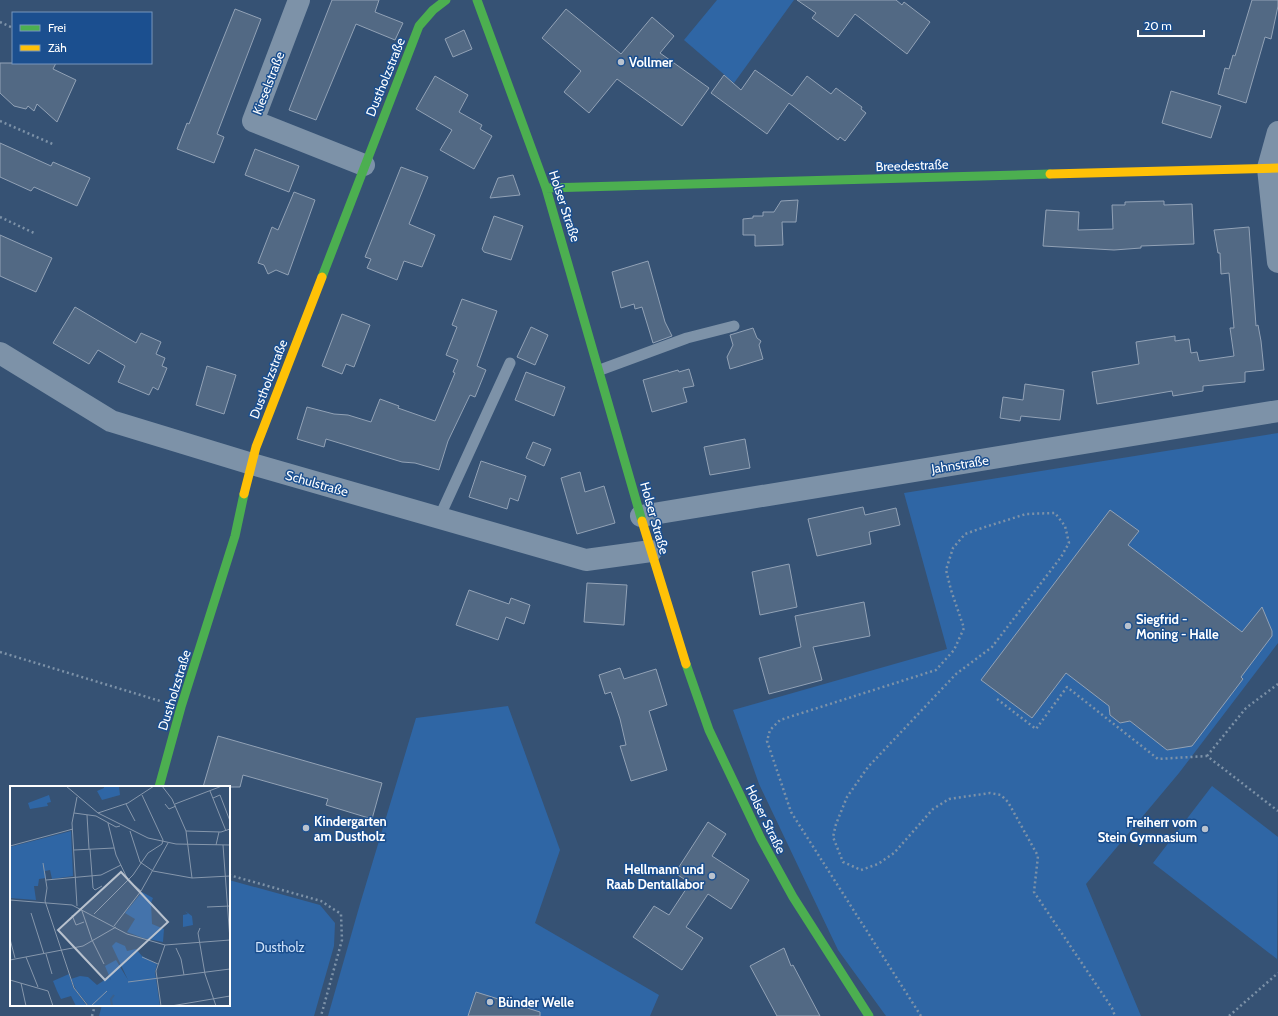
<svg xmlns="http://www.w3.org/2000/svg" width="1278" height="1016" font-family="Cabin,sans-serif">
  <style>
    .green { fill: #2f66a5 }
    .building { fill: #526984; stroke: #92a2b6 }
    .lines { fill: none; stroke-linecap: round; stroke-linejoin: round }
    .path { stroke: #7d92a8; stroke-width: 2.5; stroke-dasharray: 2 3; stroke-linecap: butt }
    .lane { stroke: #7d92a8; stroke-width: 11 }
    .street { stroke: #7d92a8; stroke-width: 22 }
    .fast { stroke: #4caf50; stroke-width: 9 }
    .slow { stroke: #ffc107; stroke-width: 9 }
    .poi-dot { fill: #b9c2ce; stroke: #1b4f8f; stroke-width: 1.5 }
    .labels { text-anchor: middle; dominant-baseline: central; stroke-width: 3; stroke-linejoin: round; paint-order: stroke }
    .poi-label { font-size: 13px; font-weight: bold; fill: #fff; stroke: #1b4f8f; text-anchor: start }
    .street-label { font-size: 13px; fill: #fff; stroke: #1b4f8f }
    .park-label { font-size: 13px; fill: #cfe3fa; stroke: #1b4f8f }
    .inset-river { fill: none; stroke: #3b618d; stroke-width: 2 }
    .inset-road { fill: none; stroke: #8697ac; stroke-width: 1 }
    .view { fill: #b9c2ce; fill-opacity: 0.15; stroke: #b9c2ce; stroke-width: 2 }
    .inset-edge { fill: none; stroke: #fff; stroke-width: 2 }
  </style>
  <rect width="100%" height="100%" fill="#365274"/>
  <path class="green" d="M 717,0 L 794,0 L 734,83 L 684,40 Z
    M 1278,433 L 1278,643 L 1179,773 L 1086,884 L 1141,1016 L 886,1016 L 838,950 L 759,784 L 733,710 L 947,649 L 904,493 Z
    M 508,706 L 560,850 L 535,923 L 659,995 L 650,1016 L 328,1016 L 360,904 L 416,718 Z
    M 1212,786 L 1278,837 L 1277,959 L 1153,863 Z
    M 229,880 L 320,905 L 335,923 L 334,946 L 314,1016 L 99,1016 L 102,1005 L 229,1005 Z"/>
  <path class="building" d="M 332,0 L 379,0 L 375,12 L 403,23 L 395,40 L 356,24 L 316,120 L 289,110 Z
    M 797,0 L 896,0 L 902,5 L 904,2 L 930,22 L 907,54 L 855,14 L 838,37 L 812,18 L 816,13 Z
    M 1252,0 L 1278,0 L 1278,6 L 1271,39 L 1265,37 L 1246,103 L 1218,94 L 1225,68 L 1229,69 L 1233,55 L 1235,56 Z
    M 235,9 L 261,19 L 217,134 L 224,137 L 214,163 L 177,149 L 187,123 L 189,124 Z
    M 566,9 L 621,54 L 652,17 L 674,36 L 660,53 L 709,88 L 682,126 L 617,79 L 589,113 L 564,92 L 581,71 L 542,38 Z
    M 464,30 L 472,49 L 453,57 L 445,39 Z
    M 0,63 L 56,63 L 53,69 L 76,80 L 57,122 L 37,104 L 34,111 L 28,106 L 26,109 L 14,106 L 0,93 Z
    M 755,70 L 792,96 L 807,76 L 831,94 L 836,88 L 862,107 L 861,109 L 866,113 L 845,141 L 840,137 L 838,140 L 789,103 L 767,134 L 711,93 L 724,75 L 741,90 Z
    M 435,76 L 468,95 L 459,112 L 482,125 L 480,129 L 492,136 L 474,169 L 440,150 L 452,130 L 416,109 Z
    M 1171,91 L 1221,106 L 1211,138 L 1162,123 Z
    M 0,143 L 51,166 L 53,162 L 90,178 L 77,206 L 34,187 L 31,191 L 0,177 Z
    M 255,149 L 299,166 L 289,192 L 245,175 Z
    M 401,167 L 428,177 L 409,224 L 435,235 L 422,267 L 404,261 L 397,280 L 367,268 L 371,259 L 365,257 Z
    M 513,175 L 520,195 L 490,198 L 498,178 Z
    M 294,192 L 315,200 L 288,275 L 276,270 L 268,274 L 264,265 L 258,263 L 272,227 L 278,230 Z
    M 798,200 L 796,222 L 782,222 L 783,245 L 755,246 L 755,235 L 743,235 L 743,219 L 753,218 L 753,216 L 763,216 L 763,212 L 774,212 L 781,201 Z
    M 1164,201 L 1164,205 L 1192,204 L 1194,244 L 1141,246 L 1141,248 L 1114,250 L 1043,246 L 1046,210 L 1079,212 L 1078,230 L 1113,229 L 1112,205 L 1125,205 L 1125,202 Z
    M 494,216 L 523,226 L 511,260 L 484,252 L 482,249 Z
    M 1249,227 L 1256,326 L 1258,325 L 1261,341 L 1264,370 L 1245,372 L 1245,382 L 1203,386 L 1203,391 L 1173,396 L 1172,391 L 1097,404 L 1092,372 L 1139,364 L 1136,342 L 1175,336 L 1175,341 L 1189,339 L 1191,353 L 1197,352 L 1199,361 L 1234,356 L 1230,328 L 1234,328 L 1229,273 L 1221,274 L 1220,253 L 1218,253 L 1214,230 Z
    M 0,235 L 52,258 L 36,292 L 0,276 Z
    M 648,261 L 665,322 L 672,336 L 653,343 L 642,307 L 635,309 L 634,304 L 621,308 L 612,272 Z
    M 462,299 L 497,311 L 477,366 L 486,370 L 475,397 L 470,395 L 448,441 L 439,470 L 415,463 L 402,462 L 326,439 L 324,447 L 297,439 L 307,407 L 334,414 L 348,415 L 371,422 L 380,399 L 399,406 L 398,408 L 435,421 L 455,373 L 453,372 L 458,360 L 446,355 L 457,327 L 452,325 Z
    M 75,307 L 136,343 L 141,333 L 161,342 L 156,354 L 165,358 L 162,366 L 167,368 L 158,390 L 153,387 L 149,395 L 118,382 L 125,366 L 98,350 L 89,364 L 53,343 Z
    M 342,314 L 370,325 L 354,367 L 346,364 L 342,374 L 322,366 Z
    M 531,327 L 548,335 L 535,365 L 517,357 Z
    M 753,328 L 757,338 L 761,341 L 759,345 L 763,359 L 730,369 L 727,357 L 733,345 L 730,335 Z
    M 207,366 L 236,375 L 224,414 L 196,405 Z
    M 689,369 L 694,386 L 683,388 L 687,402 L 652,412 L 643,380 L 678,370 L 679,372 Z
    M 526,372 L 565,387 L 554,416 L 515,400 Z
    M 1025,384 L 1064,390 L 1060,420 L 1021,416 L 1020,421 L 1000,418 L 1003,397 L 1023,400 Z
    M 745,439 L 750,468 L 710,475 L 704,447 Z
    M 533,442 L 551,449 L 544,466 L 526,458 Z
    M 481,461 L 526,476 L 518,501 L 510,498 L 507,509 L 469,497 Z
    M 580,472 L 585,492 L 604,486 L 615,523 L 577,534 L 561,478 Z
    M 863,507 L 865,515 L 896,508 L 900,525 L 869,532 L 871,544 L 817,556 L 808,519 Z
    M 1110,510 L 1139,531 L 1128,545 L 1242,632 L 1262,607 L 1272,631 L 1272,636 L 1241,677 L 1243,679 L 1192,746 L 1167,750 L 1130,721 L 1120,723 L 1110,715 L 1109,706 L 1066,673 L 1032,718 L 981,680 Z
    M 789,564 L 797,607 L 760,615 L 752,572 Z
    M 587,583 L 627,585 L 624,625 L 584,622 Z
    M 469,590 L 509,604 L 511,598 L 530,605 L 524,624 L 506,617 L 498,640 L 456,625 Z
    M 864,602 L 870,636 L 813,647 L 822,680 L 769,694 L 759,658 L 801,647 L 795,616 Z
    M 620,668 L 624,679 L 656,669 L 667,705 L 649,711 L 667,770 L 631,781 L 620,746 L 626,745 L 620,719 L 611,692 L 605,694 L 599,675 Z
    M 218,736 L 382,783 L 372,819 L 326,805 L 328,799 L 243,775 L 240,787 L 203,787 Z
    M 708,822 L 726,834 L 712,856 L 749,880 L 731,909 L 708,894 L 686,927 L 703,938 L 682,970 L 633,937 L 654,906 L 669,915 L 690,883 L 675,873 Z
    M 784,948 L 791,966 L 793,965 L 820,1016 L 777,1016 L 750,966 Z
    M 476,992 L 540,1012 L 540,1016 L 468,1016 Z"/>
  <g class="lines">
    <path class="path" d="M 0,22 L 13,28
      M 0,121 L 55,145
      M 0,217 L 34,233
      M 0,652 L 160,701
      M 997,699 L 1036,729 L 1067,687 L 1158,759 L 1207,756 L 1278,811
      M 1207,756 L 1246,708 L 1278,684
      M 229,875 L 321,901 L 341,914 L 342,940 L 321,1016
      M 92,1016 L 95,1005
      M 921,1016 L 791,812 L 767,741 L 770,730 L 780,720 L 936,670 L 954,650 L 964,628 L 951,590 L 946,570 L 953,548 L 965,534 L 982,528 L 1026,514 L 1055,513 L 1065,526 L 1069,543 L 1061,557 L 992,647 L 956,674 L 868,767 L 847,797 L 836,824 L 833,837 L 843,862 L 861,870 L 878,864 L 894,853 L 933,809 L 949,799 L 990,793 L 1001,795 L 1008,802 L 1038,856 L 1034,892 L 1112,1008 L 1115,1016
      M 1229,1016 L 1278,973"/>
    <path class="lane" d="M 600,370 L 687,338 L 734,326
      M 439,518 L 510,363"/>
    <path class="street" d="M 299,0 L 253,121 L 364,165
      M 1278,132 L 1268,168 L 1278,262
      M 0,353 L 111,421 L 252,464 L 586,560 L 651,551
      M 641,516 L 1278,411"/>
    <path class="fast" d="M 477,0 L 546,188 L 642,521
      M 546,188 L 1050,174
      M 322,277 L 419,26 L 433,10 L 446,0
      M 686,664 L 709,730 L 761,839 L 793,897 L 869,1016
      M 159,787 L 181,707 L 235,536 L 244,494"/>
    <path class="slow" d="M 1050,174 L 1278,168
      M 244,494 L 256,447 L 322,277
      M 642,521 L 686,664"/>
  </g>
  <g class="poi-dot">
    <circle cx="621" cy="62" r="4"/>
    <circle cx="1128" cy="626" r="4"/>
    <circle cx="306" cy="828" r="4"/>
    <circle cx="1205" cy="829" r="4"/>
    <circle cx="712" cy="876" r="4"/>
    <circle cx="490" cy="1002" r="4"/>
  </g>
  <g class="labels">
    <g class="poi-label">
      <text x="629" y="62">Vollmer</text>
      <text x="1136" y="619">Siegfrid -<tspan x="1136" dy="15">Moning - Halle</tspan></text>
      <text x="314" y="821">Kindergarten<tspan x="314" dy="15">am Dustholz</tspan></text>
      <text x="1197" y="822" text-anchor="end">Freiherr vom<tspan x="1197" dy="15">Stein Gymnasium</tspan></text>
      <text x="704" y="869" text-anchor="end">Hellmann und<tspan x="704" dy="15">Raab Dentallabor</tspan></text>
      <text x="498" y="1002">Bünder Welle</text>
    </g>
    <g class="street-label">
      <text transform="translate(385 77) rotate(-68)">Dustholzstraße</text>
      <text transform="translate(268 83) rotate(-69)">Kieselstraße</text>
      <text transform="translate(912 165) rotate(-2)">Breedestraße</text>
      <text transform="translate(565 206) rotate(72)">Holser Straße</text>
      <text transform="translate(268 379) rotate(-69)">Dustholzstraße</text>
      <text transform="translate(960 464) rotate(-9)">Jahnstraße</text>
      <text transform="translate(317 483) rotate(16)">Schulstraße</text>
      <text transform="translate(655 518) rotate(74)">Holser Straße</text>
      <text transform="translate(174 690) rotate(-73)">Dustholzstraße</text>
      <text transform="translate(766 819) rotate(64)">Holser Straße</text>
    </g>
    <g class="park-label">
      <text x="280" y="947">Dustholz</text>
    </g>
  </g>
  <g transform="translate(10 786)">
    <rect width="220" height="220" fill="#365274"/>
    <path d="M 94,0 L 109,0 L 110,9 L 92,14 L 87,5 L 94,2 ZM 39,9 L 41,16 L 37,17 L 38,20 L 20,23 L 18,17 ZM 61,45 L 63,90 L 42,93 L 40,84 L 35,85 L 36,92 L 29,93 L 28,100 L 24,100 L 26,114 L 0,112 L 0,61 ZM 132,106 L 143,112 L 141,117 L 142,138 L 154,143 L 153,156 L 133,152 L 117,146 L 125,133 L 115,127 ZM 175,125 L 182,130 L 183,139 L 173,141 L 173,129 L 178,128 ZM 106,156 L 115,160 L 117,165 L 126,163 L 132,170 L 147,178 L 145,186 L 150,220 L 79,220 L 66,204 L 61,193 L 70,190 L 78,191 L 87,199 L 99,191 L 101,194 L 95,180 L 106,174 L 118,194 L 102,160 ZM 59,188 L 63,201 L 77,220 L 66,220 L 61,210 L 51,213 L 47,205 L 43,195 Z" fill="#2f66a5"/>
    <path class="inset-river" d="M 102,220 L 101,213 L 104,209"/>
    <path class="inset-road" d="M 56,0 L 88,27 L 138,52 L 166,58 L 220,59M 152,0 L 162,13 L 176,45 L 182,92M 200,5 L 216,45M 67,11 L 62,37 L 67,120M 203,12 L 210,9 L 220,35M 116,18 L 125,35M 155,18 L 159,23 L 166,20M 165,18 L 212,0M 64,27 L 86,30 L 106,41 L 110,40M 88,27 L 118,17 L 144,0M 77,29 L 79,63M 98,37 L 106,69 L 118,94 L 131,105M 120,45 L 130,76 L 143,85 L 182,92 L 220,90M 176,45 L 211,46 L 220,43M 206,59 L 209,46M 213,59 L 220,154M 0,60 L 63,43M 80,63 L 83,102 L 85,104 L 92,100M 64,64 L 104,62M 33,77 L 37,102 L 35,115 L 64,202 L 78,220M 36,94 L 91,89 L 111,79M 0,114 L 62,119 L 117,148 L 155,159 L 220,154M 197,121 L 220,120M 71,122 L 82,154 L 94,178M 21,127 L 34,168M 84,128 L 123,89 L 138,67 L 152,58 L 153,54 L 132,9M 62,129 L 66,139 L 74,136M 104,140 L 131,105 L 158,57M 190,142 L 188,147 L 195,188 L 206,220M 0,153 L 5,172M 166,162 L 171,173 L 174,189M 36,168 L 42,188M 16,171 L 28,201M 132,171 L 148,178M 0,174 L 73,160 L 106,141M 0,194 L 38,205 L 43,220M 118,196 L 220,183M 11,197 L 16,220M 81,220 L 97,205M 151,220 L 146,185 L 155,159M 161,220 L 220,210"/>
    <path class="view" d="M 111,86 L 158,136 L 95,194 L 48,144 Z"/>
    <rect width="220" height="220" class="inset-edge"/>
  </g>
  <rect x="12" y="12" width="140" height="52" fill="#1b4f8f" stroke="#7695bc"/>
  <rect x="20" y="25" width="20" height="6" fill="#4caf50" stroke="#7695bc"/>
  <text x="48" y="32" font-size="12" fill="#ffffff">Frei</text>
  <rect x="20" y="45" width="20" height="6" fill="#ffc107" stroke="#7695bc"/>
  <text x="48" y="52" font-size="12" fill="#ffffff">Zäh</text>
  <path d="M1138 30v6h66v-6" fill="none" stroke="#ffffff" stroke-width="2"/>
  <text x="1144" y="30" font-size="12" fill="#ffffff" stroke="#1b4f8f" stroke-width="3" paint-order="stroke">20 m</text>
</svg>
